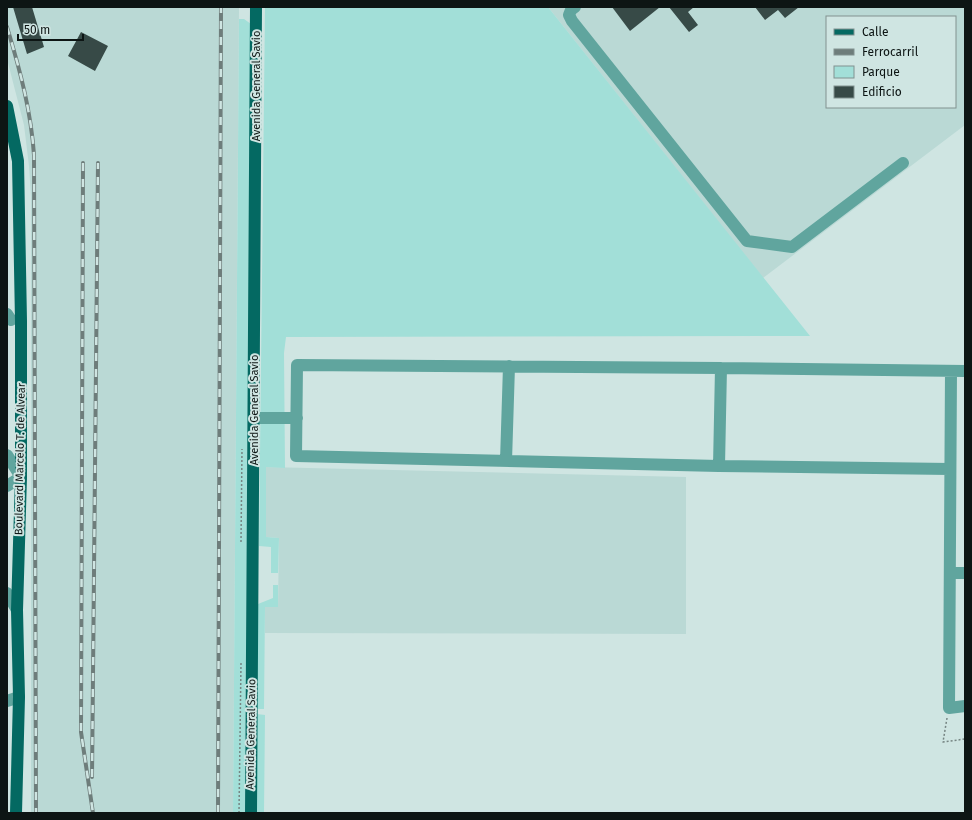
<svg xmlns="http://www.w3.org/2000/svg" width="972" height="820" font-family="'Fira Sans',sans-serif">
  <style>
    .built { fill: #bad9d5; fill-rule: evenodd }
    .green { fill: #a2dfd8 }
    .building { fill: #374a47 }
    .lines { fill: none; stroke-linecap: round; stroke-linejoin: round }
    .path { stroke: #768583; stroke-width: 1.5; stroke-dasharray: 2 2; stroke-linecap: butt }
    .minor { stroke: #60a59e; stroke-width: 12 }
    .major { stroke: #046962; stroke-width: 12 }
    .rail-casing { stroke: #6e7d7b; stroke-width: 4 }
    .rail { stroke: #cfe5e2; stroke-width: 2.5; stroke-dasharray: 8; stroke-linecap: butt }
    .labels { text-anchor: middle; dominant-baseline: central; stroke-width: 4; stroke-linejoin: round; paint-order: stroke }
    .street-label { font-size: 11px; fill: #0d1514; stroke: #cfe5e2 }
  </style>
  <rect width="100%" height="100%" fill="#cfe5e2"/>
  <path class="built" d="M 7,7 L 239,7 L 233,813 L 31,813 L 31,196 L 29,166 L 24,125 L 7,59 Z
    M 548,7 L 965,7 L 965,125 L 763,278 ZM 827,17 L 955,17 L 955,107 L 827,107 Z
    M 266,467 L 686,477 L 686,634 L 265,633 L 265,607 L 278,607 L 279,538 L 266,537 Z"/>
  <path class="green" d="M 265,7 L 548,7 L 810,336 L 286,337 L 284,353 L 285,468 L 266,467 L 266,537 L 279,538 L 278,573 L 271,573 L 271,547 L 259,546 Z
    M 239,19 L 244,19 L 251,24 L 245,813 L 233,813 Z
    M 273,585 L 278,585 L 278,607 L 265,607 L 264,709 L 257,709 L 258,604 L 273,598 Z
    M 257,714 L 265,715 L 264,813 L 256,813 Z"/>
  <path class="building" d="M 13,7 L 32,7 L 44,47 L 27,54 Z
    M 612,7 L 660,7 L 630,31 Z
    M 669,7 L 694,7 L 688,12 L 698,25 L 689,32 Z
    M 755,7 L 799,7 L 785,18 L 778,10 L 765,20 Z
    M 81,32 L 108,46 L 95,71 L 68,56 Z"/>
  <g class="lines">
    <path class="path" d="M 241,542 L 242,449
      M 947,718 L 943,742 L 965,739
      M 239,813 L 241,663"/>
    <path class="minor" d="M 575,7 L 571,10 L 569,15 L 572,21 L 747,241 L 792,247 L 903,163
      M 7,314 L 11,320
      M 951,371 L 949,708 L 965,706
      M 254,418 L 297,418
      M 7,455 L 21,477 L 7,486
      M 506,461 L 509,366
      M 719,466 L 721,368
      M 950,469 L 719,466 L 296,456 L 297,365 L 721,368 L 965,371
      M 950,573 L 965,573
      M 7,593 L 17,610
      M 7,701 L 19,697"/>
    <path class="major" d="M 7,106 L 18,161 L 21,321 L 21,477 L 17,610 L 19,697 L 16,813
      M 251,813 L 256,7"/>
    <g class="rail-casing">
      <path id="rail" d="M 7,27 C 20,70 31,111 34,155 L 36,813
        M 83,163 L 81,732 L 93,813
        M 92,777 L 98,163
        M 218,813 L 221,7"/>
    </g>
    <use href="#rail" class="rail"/>
  </g>
  <g class="labels">
    <g class="street-label">
      <text transform="translate(256 86) rotate(-90)">Avenida General Savio</text>
      <text transform="translate(254 410) rotate(-90)">Avenida General Savio</text>
      <text transform="translate(20 459) rotate(-89)">Boulevard Marcelo T. de Alvear</text>
      <text transform="translate(251 734) rotate(-89)">Avenida General Savio</text>
    </g>
  </g>
  <rect width="972" height="820" fill="none" stroke="#0d1514" stroke-width="16"/>
  <rect x="826" y="16" width="130" height="92" fill="#cfe5e2" stroke="#819290"/>
  <rect x="834" y="29" width="20" height="6" fill="#046962" stroke="#819290"/>
  <text x="862" y="36" font-size="12" fill="#0d1514">Calle</text>
  <rect x="834" y="49" width="20" height="6" fill="#6e7d7b" stroke="#819290"/>
  <text x="862" y="56" font-size="12" fill="#0d1514">Ferrocarril</text>
  <rect x="834" y="66" width="20" height="12" fill="#a2dfd8" stroke="#819290"/>
  <text x="862" y="76" font-size="12" fill="#0d1514">Parque</text>
  <rect x="834" y="86" width="20" height="12" fill="#374a47" stroke="#819290"/>
  <text x="862" y="96" font-size="12" fill="#0d1514">Edificio</text>
  <path d="M18 34v6h65v-6" fill="none" stroke="#0d1514" stroke-width="2"/>
  <text x="24" y="34" font-size="12" fill="#0d1514" stroke="#cfe5e2" stroke-width="3" paint-order="stroke">50 m</text>
</svg>
